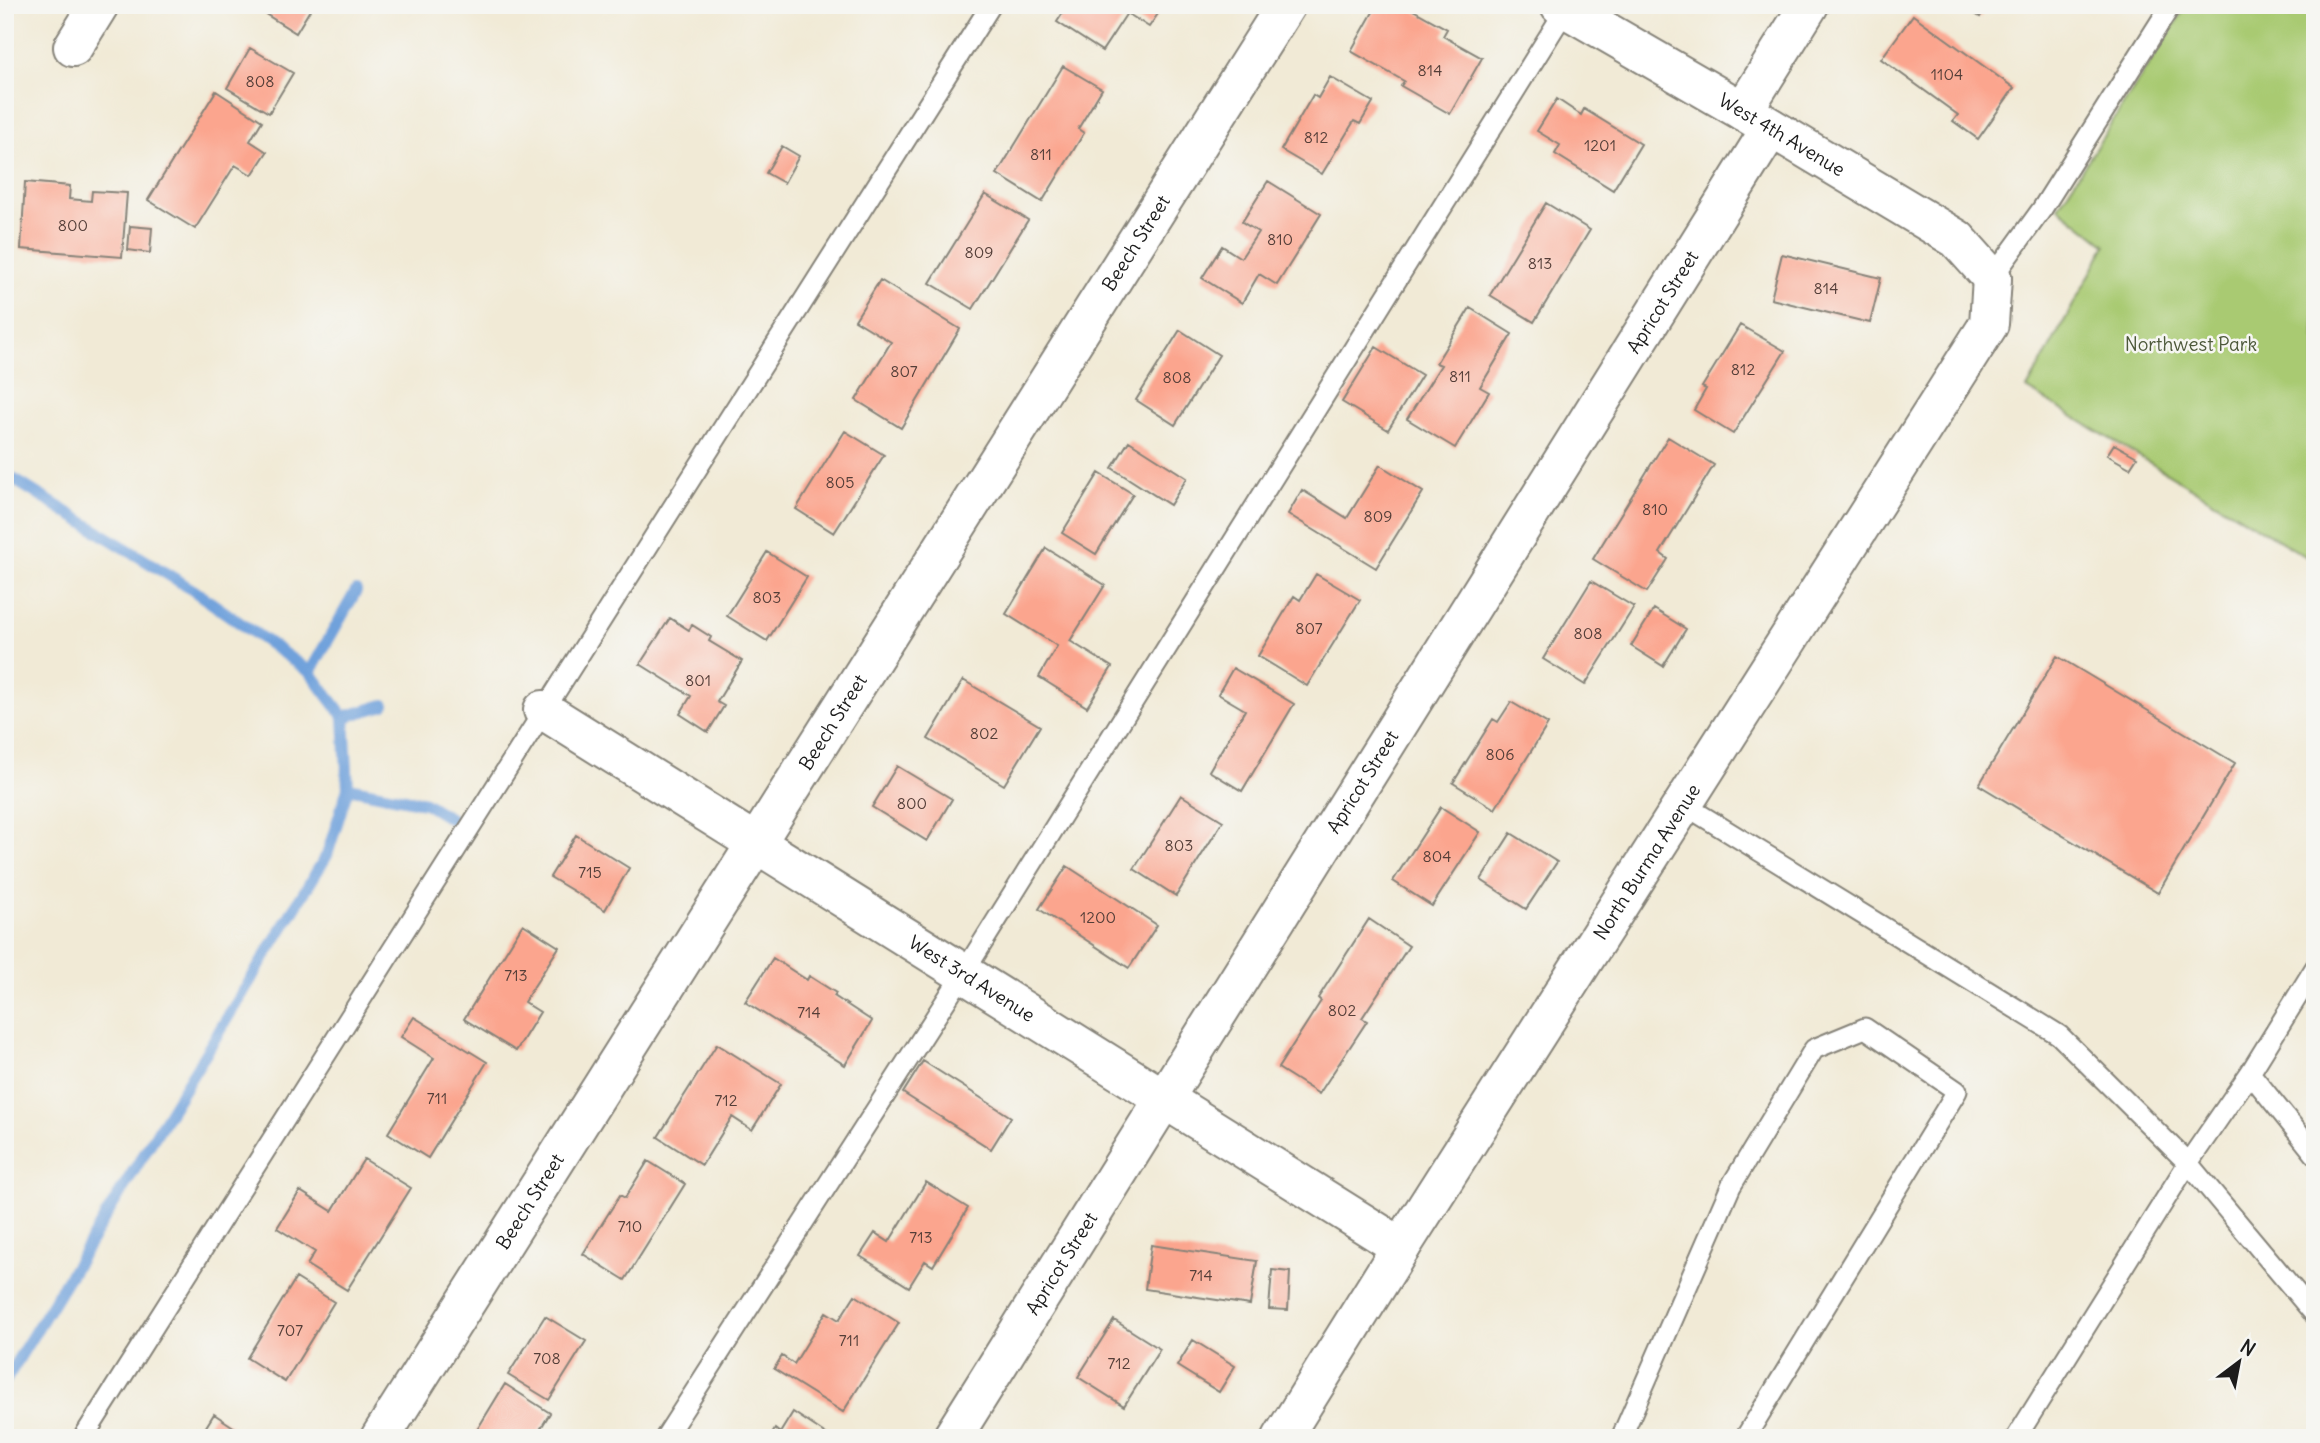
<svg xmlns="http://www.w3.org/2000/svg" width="2320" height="1443" font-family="Delius,sans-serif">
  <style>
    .green { fill: #a9ca72; stroke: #627347; stroke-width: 2 }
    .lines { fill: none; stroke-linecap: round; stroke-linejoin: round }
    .stream { stroke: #70a1db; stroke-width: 12 }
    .building { fill: #fba58e }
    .service-casing { stroke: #868379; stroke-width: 23 }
    .minor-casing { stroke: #868379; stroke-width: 42 }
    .tertiary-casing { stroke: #868379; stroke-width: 42 }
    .service { stroke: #fff; stroke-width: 19 }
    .minor { stroke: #fff; stroke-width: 38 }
    .tertiary { stroke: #fff; stroke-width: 38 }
    .labels { text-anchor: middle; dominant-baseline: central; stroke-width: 5; stroke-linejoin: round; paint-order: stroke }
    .number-label { font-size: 16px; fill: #543e38 }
    .street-label { font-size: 19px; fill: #1c1c1c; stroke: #f6f6f2 }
    .park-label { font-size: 19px; fill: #4d593a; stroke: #f6f6f2 }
  </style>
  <rect width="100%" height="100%" fill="#f6f6f2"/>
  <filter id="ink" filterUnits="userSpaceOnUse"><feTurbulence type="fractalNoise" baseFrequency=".0143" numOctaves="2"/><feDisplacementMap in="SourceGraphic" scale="14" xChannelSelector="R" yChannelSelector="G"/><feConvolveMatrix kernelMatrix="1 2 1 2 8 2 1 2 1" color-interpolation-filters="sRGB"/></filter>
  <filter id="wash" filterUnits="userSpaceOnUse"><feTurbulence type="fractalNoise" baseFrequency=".00686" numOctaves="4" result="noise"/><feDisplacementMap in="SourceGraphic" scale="28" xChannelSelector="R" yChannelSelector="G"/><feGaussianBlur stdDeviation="1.57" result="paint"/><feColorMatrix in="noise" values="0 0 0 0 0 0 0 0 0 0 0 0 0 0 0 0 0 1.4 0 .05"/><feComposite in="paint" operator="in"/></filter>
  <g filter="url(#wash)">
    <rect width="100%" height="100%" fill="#f1ead6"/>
    <path class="green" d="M 2187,5 L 2315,5 L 2315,562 L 2027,389 L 2106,245 L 2058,207 Z"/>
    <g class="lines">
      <path class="stream" d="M 5,474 L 193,590 L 310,672 L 344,717 L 348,788 L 327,855 L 5,1381
        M 310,672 L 356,591
        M 344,717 L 384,705
        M 348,788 L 425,803 L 459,824"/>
    </g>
    <g id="blocks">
      <path class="building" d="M 251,5 L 313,5 L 296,33 Z
        M 1068,5 L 1164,5 L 1149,27 L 1127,13 L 1102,51 L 1057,22 Z
        M 1377,5 L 1404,5 L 1447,29 L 1443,36 L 1482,58 L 1450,114 L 1401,86 L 1404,81 L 1351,51 Z
        M 1961,5 L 1987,5 L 1980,17 Z
        M 1913,15 L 2014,88 L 1978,139 L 1953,121 L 1958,115 L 1881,59 Z
        M 250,48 L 293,73 L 269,113 L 227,88 Z
        M 1063,66 L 1102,89 L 1078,129 L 1084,133 L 1042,202 L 997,174 Z
        M 1330,77 L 1373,102 L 1360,124 L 1354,121 L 1322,174 L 1281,150 L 1313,95 L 1318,98 Z
        M 216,91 L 262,121 L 250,141 L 267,152 L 252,175 L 235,165 L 195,229 L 148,200 Z
        M 1557,99 L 1581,115 L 1584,109 L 1641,144 L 1613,190 L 1555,154 L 1560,145 L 1537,131 Z
        M 782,146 L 799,156 L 784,183 L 766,173 Z
        M 1268,181 L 1321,214 L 1277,285 L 1259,274 L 1242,303 L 1202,278 L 1222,246 L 1241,258 L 1258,232 L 1242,222 Z
        M 25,182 L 70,186 L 69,199 L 91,201 L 92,191 L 127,193 L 122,257 L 21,249 Z
        M 985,194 L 1028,220 L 973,309 L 930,283 Z
        M 1546,203 L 1590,230 L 1534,322 L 1490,295 Z
        M 130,226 L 152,228 L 150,253 L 128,250 Z
        M 1782,254 L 1881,278 L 1870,323 L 1771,299 Z
        M 880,280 L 960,329 L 901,428 L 856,400 L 891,342 L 855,320 Z
        M 1470,308 L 1512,334 L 1480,387 L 1489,392 L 1455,448 L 1407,419 L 1441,365 L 1436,363 Z
        M 1740,325 L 1785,351 L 1733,434 L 1694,410 L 1706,389 L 1702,387 Z
        M 1180,330 L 1219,355 L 1175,425 L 1136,400 Z
        M 1376,347 L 1422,375 L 1388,430 L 1342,402 Z
        M 845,431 L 884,455 L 834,533 L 796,509 Z
        M 1668,437 L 1714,465 L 1660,553 L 1668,559 L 1647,592 L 1593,559 Z
        M 1129,441 L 1187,478 L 1170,505 L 1112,468 Z
        M 2114,444 L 2137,457 L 2130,468 L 2107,455 Z
        M 1380,465 L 1423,492 L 1376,568 L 1288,514 L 1302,490 L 1347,518 Z
        M 1099,473 L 1133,494 L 1096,554 L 1062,533 Z
        M 1046,548 L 1105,585 L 1070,641 L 1112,667 L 1087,707 L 1039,677 L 1057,646 L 1006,614 Z
        M 767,552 L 807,577 L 767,641 L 727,616 Z
        M 1316,574 L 1360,600 L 1307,686 L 1258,656 L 1294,596 L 1300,600 Z
        M 1591,581 L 1634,607 L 1585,685 L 1543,659 Z
        M 1654,609 L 1686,629 L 1663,666 L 1631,646 Z
        M 670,618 L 689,630 L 692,625 L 711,637 L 709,641 L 742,661 L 717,702 L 724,706 L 708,732 L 680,714 L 691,696 L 640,664 Z
        M 2057,656 L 2235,763 L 2158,893 L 1979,785 Z
        M 1233,668 L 1294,704 L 1242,791 L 1209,771 L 1245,710 L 1218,694 Z
        M 963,680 L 1040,726 L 1004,785 L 928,739 Z
        M 1511,702 L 1548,724 L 1495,809 L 1453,783 L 1493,719 L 1498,722 Z
        M 897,766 L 952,799 L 927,841 L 872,807 Z
        M 1181,795 L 1223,821 L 1176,896 L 1134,869 Z
        M 1441,807 L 1480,832 L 1432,906 L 1393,881 Z
        M 1511,833 L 1557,862 L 1526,909 L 1481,880 Z
        M 576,835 L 629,868 L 605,910 L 550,877 Z
        M 1067,866 L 1157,925 L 1129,968 L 1039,909 Z
        M 1369,919 L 1409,946 L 1362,1018 L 1367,1021 L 1319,1094 L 1278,1068 L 1321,1001 L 1318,998 Z
        M 523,924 L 559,947 L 524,1002 L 540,1012 L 516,1051 L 464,1019 Z
        M 773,958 L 807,980 L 809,976 L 836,993 L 834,996 L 872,1021 L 845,1065 L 745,1002 Z
        M 414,1017 L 487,1062 L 428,1158 L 388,1133 L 434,1058 L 401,1037 Z
        M 717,1044 L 781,1084 L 752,1130 L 732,1117 L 702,1165 L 658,1137 Z
        M 923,1061 L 1011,1117 L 991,1149 L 903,1093 Z
        M 364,1159 L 411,1188 L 347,1290 L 307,1265 L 315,1252 L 277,1228 L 300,1191 L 332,1211 Z
        M 648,1161 L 685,1184 L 625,1280 L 583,1254 L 620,1195 L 625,1198 Z
        M 926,1182 L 968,1208 L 933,1266 L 925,1261 L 909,1287 L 860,1256 L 875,1233 L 889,1242 Z
        M 1151,1245 L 1257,1261 L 1250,1305 L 1145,1289 Z
        M 1272,1270 L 1290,1272 L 1288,1310 L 1269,1309 Z
        M 296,1278 L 334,1302 L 285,1382 L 247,1358 Z
        M 855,1295 L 899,1323 L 843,1412 L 774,1369 L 782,1356 L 794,1364 L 826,1312 L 839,1320 Z
        M 545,1316 L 586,1341 L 549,1400 L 508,1375 Z
        M 1114,1320 L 1160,1349 L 1124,1406 L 1078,1377 Z
        M 1193,1340 L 1235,1366 L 1219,1392 L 1177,1366 Z
        M 505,1384 L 550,1413 L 535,1438 L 472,1438 Z
        M 793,1412 L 826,1434 L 824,1438 L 770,1438 L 775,1429 L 780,1433 Z
        M 214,1414 L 250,1438 L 199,1438 Z"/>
    </g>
  </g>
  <g filter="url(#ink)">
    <use href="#blocks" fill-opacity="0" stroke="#868379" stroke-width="2"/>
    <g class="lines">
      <g class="service-casing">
        <path id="service" d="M 1992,278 L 2042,209 L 2171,5
          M 1683,804 L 2059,1035 L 2188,1163 L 2315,1315
          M 2250,1073 L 2315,1154
          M 83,1438 L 991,5
          M 665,1438 L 963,974 L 1566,9
          M 1621,1438 L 1731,1186 L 1814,1049 L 1865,1028 L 1957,1091 L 1745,1438
          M 2016,1438 L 2188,1163 L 2250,1073 L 2315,968"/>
      </g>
      <g class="minor-casing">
        <g id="minor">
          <path id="s1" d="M 1560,5 L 1743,111 L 1957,239 L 1992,278"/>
          <path d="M 73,47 L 99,5"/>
          <path d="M 1743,111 L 1809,5"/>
          <path id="s2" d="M 543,710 L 1401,1247"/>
          <path id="s3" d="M 380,1438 L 1286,5"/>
          <path id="s4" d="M 952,1438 L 1771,128"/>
        </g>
      </g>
      <g class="tertiary-casing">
        <g id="tertiary">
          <path id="s5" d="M 1282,1438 L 1401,1247 L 1989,324 L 1992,278"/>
        </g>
      </g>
      <use href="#service" class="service"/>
      <use href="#minor" class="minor"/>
      <use href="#tertiary" class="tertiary"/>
    </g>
  </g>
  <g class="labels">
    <g class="number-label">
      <text x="1430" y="70">814</text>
      <text x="1947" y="74">1104</text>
      <text x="260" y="81">808</text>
      <text x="1316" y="137">812</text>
      <text x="1600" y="145">1201</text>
      <text x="1041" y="154">811</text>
      <text x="73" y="225">800</text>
      <text x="1280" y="239">810</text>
      <text x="979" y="252">809</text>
      <text x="1540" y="263">813</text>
      <text x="1826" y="288">814</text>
      <text x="1743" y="369">812</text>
      <text x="904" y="371">807</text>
      <text x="1460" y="376">811</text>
      <text x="1177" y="377">808</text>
      <text x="840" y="482">805</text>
      <text x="1655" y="509">810</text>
      <text x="1378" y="516">809</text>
      <text x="767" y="597">803</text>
      <text x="1309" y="628">807</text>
      <text x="1588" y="633">808</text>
      <text x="698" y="680">801</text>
      <text x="984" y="733">802</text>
      <text x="1500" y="754">806</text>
      <text x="912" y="803">800</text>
      <text x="1179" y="845">803</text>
      <text x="1437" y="856">804</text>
      <text x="590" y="872">715</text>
      <text x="1098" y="917">1200</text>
      <text x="516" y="975">713</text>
      <text x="1342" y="1010">802</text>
      <text x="809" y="1012">714</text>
      <text x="437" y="1098">711</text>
      <text x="726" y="1100">712</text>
      <text x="630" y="1226">710</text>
      <text x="921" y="1237">713</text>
      <text x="1201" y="1275">714</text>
      <text x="290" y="1330">707</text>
      <text x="849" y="1340">711</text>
      <text x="547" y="1358">708</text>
      <text x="1119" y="1363">712</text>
    </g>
    <g class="street-label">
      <text stroke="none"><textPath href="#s1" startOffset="257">West 4th Avenue</textPath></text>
      <text stroke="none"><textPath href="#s3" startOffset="1414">Beech Street</textPath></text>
      <text stroke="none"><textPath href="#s4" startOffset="1340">Apricot Street</textPath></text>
      <text stroke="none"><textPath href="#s3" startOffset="847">Beech Street</textPath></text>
      <text stroke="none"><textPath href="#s4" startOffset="774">Apricot Street</textPath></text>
      <text stroke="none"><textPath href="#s5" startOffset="682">North Burma Avenue</textPath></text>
      <text stroke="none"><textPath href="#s2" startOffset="506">West 3rd Avenue</textPath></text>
      <text stroke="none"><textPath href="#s3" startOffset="280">Beech Street</textPath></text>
      <text stroke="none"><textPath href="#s4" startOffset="206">Apricot Street</textPath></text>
    </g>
    <g class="park-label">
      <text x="2191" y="344">Northwest Park</text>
    </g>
  </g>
  <rect width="2320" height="1443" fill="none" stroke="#f6f6f2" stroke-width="28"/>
  <g transform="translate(2239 1362) rotate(32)" stroke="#f6f6f2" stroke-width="5" paint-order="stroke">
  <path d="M0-5L12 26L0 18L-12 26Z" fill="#1c1c1c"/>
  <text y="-10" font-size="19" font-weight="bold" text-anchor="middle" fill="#1c1c1c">N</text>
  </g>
</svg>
